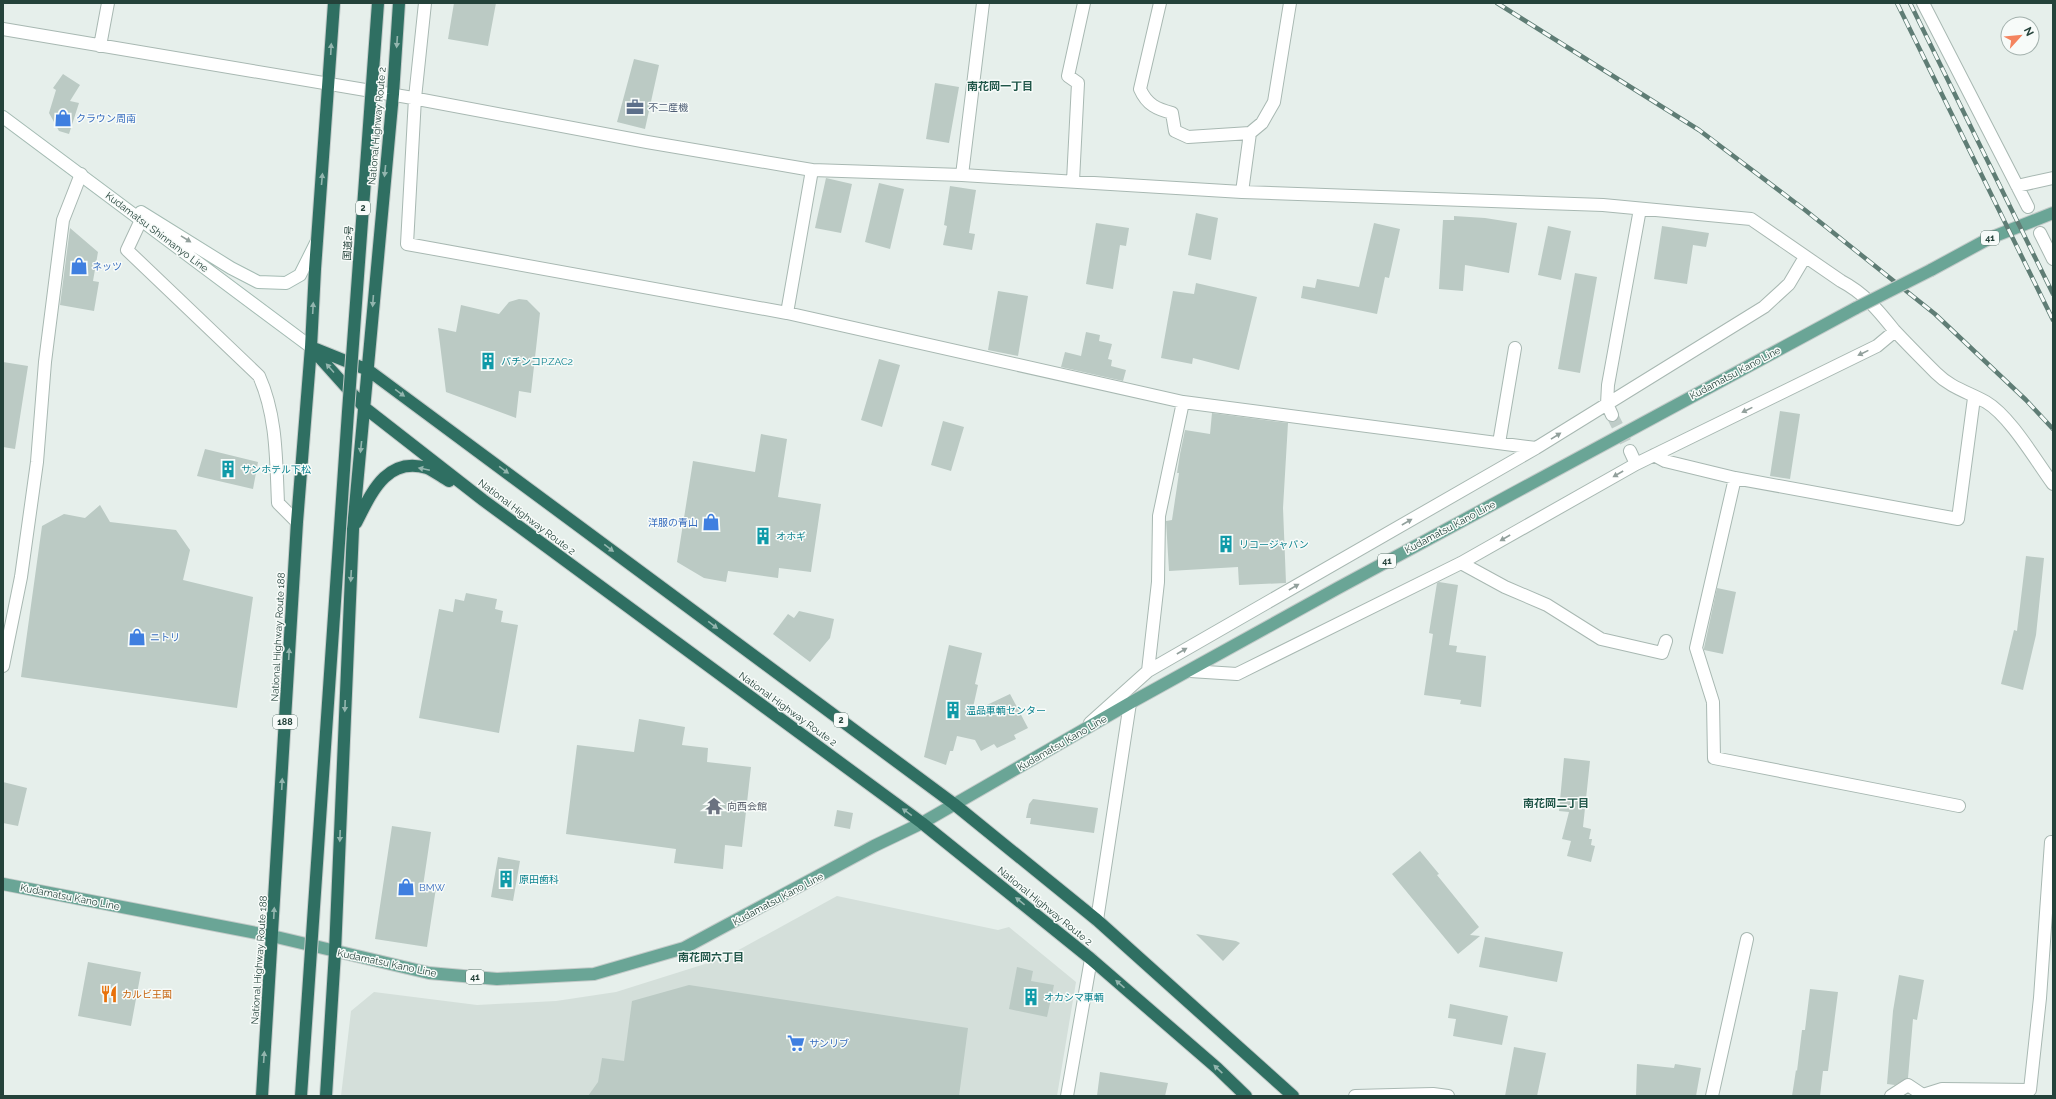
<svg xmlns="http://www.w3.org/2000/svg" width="2056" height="1099" font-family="Raleway,'Noto Sans JP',sans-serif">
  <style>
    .built { fill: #d4dfda }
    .building { fill: #bbcac4 }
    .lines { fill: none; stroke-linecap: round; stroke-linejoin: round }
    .street-tunnel { stroke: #bfccc8; stroke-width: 12; stroke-dasharray: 12 6; stroke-linecap: butt }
    .street-casing { stroke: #a8b8b2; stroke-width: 14 }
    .secondary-casing { stroke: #a4bbb3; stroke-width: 14 }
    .primary-casing { stroke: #c2cac8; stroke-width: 14 }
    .highway-casing { stroke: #c2cac8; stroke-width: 14 }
    .street { stroke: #fff; stroke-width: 12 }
    .secondary { stroke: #fff; stroke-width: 12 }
    .primary { stroke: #6aa596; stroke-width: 12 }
    .highway { stroke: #2f6f62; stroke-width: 12 }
    .rail-casing { stroke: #5f7d75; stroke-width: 4.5 }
    .rail { stroke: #f7fbf9; stroke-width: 3; stroke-dasharray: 9; stroke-linecap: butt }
    .primary-bridge-casing { stroke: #c2cac8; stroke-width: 14; stroke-linecap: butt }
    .highway-bridge-casing { stroke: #c2cac8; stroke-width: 14; stroke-linecap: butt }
    .primary-bridge { stroke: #6aa596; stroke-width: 12 }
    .highway-bridge { stroke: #2f6f62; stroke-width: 12 }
    .oneway { fill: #93b5ae }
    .oneway2 { fill: #92a09c }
    .labels { text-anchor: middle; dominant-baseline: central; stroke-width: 3; stroke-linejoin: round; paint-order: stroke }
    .shield { fill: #f7fbf9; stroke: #637a73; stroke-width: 1 }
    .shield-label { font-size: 9px; font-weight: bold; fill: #24423a }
    .service-label { font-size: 10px; fill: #4e5e75; stroke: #f7fbf9; text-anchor: start }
    .shop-label { font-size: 10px; fill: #366cbe; stroke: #f7fbf9; text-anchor: start }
    .street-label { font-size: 10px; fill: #24423a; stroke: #f7fbf9 }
    .culture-label { font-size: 10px; fill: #0d838f; stroke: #f7fbf9; text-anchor: start }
    .worship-label { font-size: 10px; fill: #5b616d; stroke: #f7fbf9; text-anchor: start }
    .food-label { font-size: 10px; fill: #c56008; stroke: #f7fbf9; text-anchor: start }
    .neighbourhood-label { font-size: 11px; font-weight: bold; fill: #1f5548; stroke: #f7fbf9 }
  </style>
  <rect width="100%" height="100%" fill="#e6efeb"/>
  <path class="built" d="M 837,896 L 998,930 L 1009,927 L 1076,982 L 1057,1096 L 341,1096 L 351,1011 L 374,992 L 477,1005 L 556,1001 L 616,992 L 724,958 Z"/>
  <path class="building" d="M 454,3 L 496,3 L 488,46 L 448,39 Z
    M 634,59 L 659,65 L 645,129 L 617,122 Z
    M 63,74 L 80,85 L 70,101 L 79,103 L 69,134 L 59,131 L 49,113 L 56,90 L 53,88 Z
    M 935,83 L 959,87 L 949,143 L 926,139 Z
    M 826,178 L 852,184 L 841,233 L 815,228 Z
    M 879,183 L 904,189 L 890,249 L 865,242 Z
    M 950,186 L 976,190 L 969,233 L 975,234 L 972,250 L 943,245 L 947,226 L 944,225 Z
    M 1196,213 L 1218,218 L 1211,260 L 1188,255 Z
    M 1454,216 L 1485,218 L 1517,223 L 1509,273 L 1465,265 L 1463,291 L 1439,289 L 1443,220 L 1454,220 Z
    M 1096,223 L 1129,228 L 1126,246 L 1120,245 L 1113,289 L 1086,284 Z
    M 1374,223 L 1400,229 L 1389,278 L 1385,277 L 1377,314 L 1301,298 L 1303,286 L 1315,288 L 1317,279 L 1359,287 Z
    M 1548,226 L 1571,231 L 1561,280 L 1538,275 Z
    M 1662,226 L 1709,233 L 1706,247 L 1693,245 L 1687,284 L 1654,279 Z
    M 70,228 L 98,252 L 93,281 L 99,282 L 94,311 L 60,305 Z
    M 1575,273 L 1597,277 L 1580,373 L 1558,369 Z
    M 1196,283 L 1257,297 L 1239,370 L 1193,358 L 1192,364 L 1161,358 L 1173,291 L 1194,294 Z
    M 998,291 L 1028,296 L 1018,356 L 988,350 Z
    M 519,299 L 527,300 L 540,313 L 531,393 L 519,391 L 516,418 L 446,392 L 438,328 L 456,332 L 461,305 L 499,314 L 509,302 Z
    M 1086,332 L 1100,335 L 1099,341 L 1112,344 L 1108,359 L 1112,360 L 1111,366 L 1126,370 L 1123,381 L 1061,367 L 1065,352 L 1081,356 Z
    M 879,359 L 900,365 L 882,427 L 861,420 Z
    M 3,362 L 28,366 L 15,449 L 3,447 Z
    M 1780,411 L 1800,414 L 1790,479 L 1770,476 Z
    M 1212,413 L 1288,423 L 1283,508 L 1286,583 L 1239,585 L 1238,567 L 1169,571 L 1166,521 L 1172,520 L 1179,473 L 1177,473 L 1180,454 L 1185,430 L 1210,434 Z
    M 943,421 L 964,427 L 951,471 L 931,465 Z
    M 761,434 L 787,439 L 778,497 L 821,504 L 811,572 L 779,568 L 778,578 L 728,571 L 726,582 L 704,578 L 677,562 L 693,461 L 755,472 Z
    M 205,449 L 258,462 L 253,489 L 197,476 Z
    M 100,505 L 110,522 L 176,530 L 190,550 L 183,580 L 253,597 L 237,708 L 21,677 L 42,526 L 64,514 L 85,518 Z
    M 2026,556 L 2044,558 L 2036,635 L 2023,690 L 2001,684 L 2014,630 L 2017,631 Z
    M 1439,582 L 1458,585 L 1449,645 L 1457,646 L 1456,652 L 1486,656 L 1481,707 L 1460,704 L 1461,700 L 1424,695 L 1433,634 L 1429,633 L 1437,583 Z
    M 1717,588 L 1736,592 L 1723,654 L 1704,650 L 1704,648 Z
    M 466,593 L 497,599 L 495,609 L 503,611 L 501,622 L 518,625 L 499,733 L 419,718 L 439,609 L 453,612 L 455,599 L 464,601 Z
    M 799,611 L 834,619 L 830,638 L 810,662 L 773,634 L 788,614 L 794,618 Z
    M 949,645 L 982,653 L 975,684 L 978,685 L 972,712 L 1010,694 L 1028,728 L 1014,735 L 1016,739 L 997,748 L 994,744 L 981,751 L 975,740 L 957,736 L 953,751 L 950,751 L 946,765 L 924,757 Z
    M 639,719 L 685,727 L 682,745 L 708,748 L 707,762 L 751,767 L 742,847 L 725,845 L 723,869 L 674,863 L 676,849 L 566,834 L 577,745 L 634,752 Z
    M 1564,758 L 1590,761 L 1583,827 L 1591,829 L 1589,839 L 1592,839 L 1591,845 L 1595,846 L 1591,862 L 1567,856 L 1571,841 L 1562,839 L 1569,812 L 1559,811 Z
    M 3,782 L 27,788 L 18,826 L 3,823 Z
    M 1033,799 L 1098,808 L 1094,833 L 1030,824 L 1031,818 L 1026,818 L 1029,804 Z
    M 837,810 L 853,813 L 850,829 L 834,826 Z
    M 392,826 L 431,832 L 423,886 L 436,888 L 427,947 L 375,939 Z
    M 1420,851 L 1439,874 L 1437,875 L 1479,927 L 1470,935 L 1480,936 L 1458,954 L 1392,874 Z
    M 498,857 L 520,861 L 513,901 L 491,897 Z
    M 1196,934 L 1236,941 L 1240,943 L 1223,961 Z
    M 1485,937 L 1563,952 L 1557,982 L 1479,967 Z
    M 88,962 L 141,972 L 131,1026 L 78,1016 Z
    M 1017,967 L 1033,971 L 1031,981 L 1054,985 L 1047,1017 L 1009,1009 Z
    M 1899,975 L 1924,980 L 1917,1020 L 1913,1019 L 1908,1078 L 1895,1085 L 1887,1084 L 1893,1011 Z
    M 689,985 L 968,1028 L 959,1096 L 588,1096 L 598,1082 L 602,1058 L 624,1061 L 632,1001 Z
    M 1810,989 L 1838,992 L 1828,1071 L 1823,1071 L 1820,1096 L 1792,1096 L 1796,1070 L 1797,1071 L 1802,1030 L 1805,1030 Z
    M 1450,1004 L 1508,1016 L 1502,1045 L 1453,1036 L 1456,1019 L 1448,1018 Z
    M 1514,1047 L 1546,1053 L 1537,1096 L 1505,1096 Z
    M 1637,1064 L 1674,1068 L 1675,1064 L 1701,1068 L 1696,1096 L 1636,1096 Z
    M 1100,1072 L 1168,1083 L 1165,1096 L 1097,1096 Z"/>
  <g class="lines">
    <path class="street-tunnel" d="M 1612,415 L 1630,451"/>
    <g class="street-casing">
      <path id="street" d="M 425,3 L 415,98 L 407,244 L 787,313 L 1183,402 L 1536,448
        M 1160,3 L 1140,89 C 1147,105 1157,109 1172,113 L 1175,131 L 1188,137 L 1250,133 L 1262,123 L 1274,102 L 1290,3
        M 1923,3 L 2028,207
        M 3,29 L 407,97 L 647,142 L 812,170 L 962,175 L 1242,192 L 1603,205 L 1751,219 L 1841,281 C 1864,293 1878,310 1894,330 C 1908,345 1922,359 1936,373 C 1951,388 1968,392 1986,402 C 2010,416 2036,461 2053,484
        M 100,46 L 108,3
        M 962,175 L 983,3
        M 1073,181 L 1078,83 L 1068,76 L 1084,3
        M 2017,186 L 2053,178
        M 1242,192 L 1250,133
        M 141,220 L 127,250 L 259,376 C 277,416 276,460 278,503 L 297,522
        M 2040,233 L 2053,259
        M 787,313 L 812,170
        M 1612,415 L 1607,404 L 1608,385 L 1640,209
        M 1499,443 L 1515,348
        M 1630,451 L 1636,464
        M 1654,455 L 1665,461 L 1735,478 L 1958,519 L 1974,398
        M 1735,478 L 1696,648 L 1713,702 L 1714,758 L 1959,806
        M 1461,563 L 1505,587 L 1547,605 L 1601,639 L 1662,653 L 1666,641
        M 3,666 L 21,577 L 37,462 L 45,362 L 63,220 L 81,174
        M 1148,671 L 1158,582 L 1159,516 L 1183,402
        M 1190,671 L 1237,674 L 1461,563 L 1636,464 L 1877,346 L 1895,331
        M 1090,723 L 1148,671 L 1536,448 L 1764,307 L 1789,284 L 1805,257
        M 1097,920 L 1130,703
        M 1067,1096 L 1091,959
        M 1355,1096 L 1433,1094 L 1448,1096
        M 1712,1096 L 1747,939
        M 1891,1096 L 1908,1085 L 1923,1095 L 1942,1089 L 2030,1090 L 2040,998 L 2051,842"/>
    </g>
    <g class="secondary-casing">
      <path id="secondary" d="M 3,117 L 311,347
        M 141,212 L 231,268 L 258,282 L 286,283 L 300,275 L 317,241"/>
    </g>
    <g class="primary-casing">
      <path id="primary" d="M 1931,270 L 1990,238 L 2053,213
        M 3,884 L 272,936 L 429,973 L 497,979 L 594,974 L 684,948 L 874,846 L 922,823 L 1130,703 L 1338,588 L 1856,308"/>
    </g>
    <g class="highway-casing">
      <path id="highway" d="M 311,347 L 368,370 L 954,804 L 1097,920 L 1293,1096
        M 313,350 L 365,408 L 483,500 L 922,823 L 1091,959 L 1217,1068 L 1246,1096
        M 356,523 C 371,494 386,456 427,468 C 434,471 442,477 449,481
        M 262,1096 L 297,522 L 311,347 L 315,269 L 334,3
        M 326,1096 L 335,952 L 353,529 L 393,94 L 399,3"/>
    </g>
    <use href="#street" class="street"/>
    <use href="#secondary" class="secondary"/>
    <use href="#primary" class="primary"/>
    <use href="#highway" class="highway"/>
    <g class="rail-casing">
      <path id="rail" d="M 1497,3 L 1699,130 L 1805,210 L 1935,314 L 2026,400 L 2053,429
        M 1897,3 L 2053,320
        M 1910,3 L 2053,294"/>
    </g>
    <use href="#rail" class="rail"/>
    <g class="primary-bridge-casing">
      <path id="primary-bridge" d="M 1856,308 L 1931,270"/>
    </g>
    <g class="highway-bridge-casing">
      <path id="highway-bridge" d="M 301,1096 L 348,412 L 378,3"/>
    </g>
    <use href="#primary-bridge" class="primary-bridge"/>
    <use href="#highway-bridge" class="highway-bridge"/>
  </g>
  <defs><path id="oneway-solid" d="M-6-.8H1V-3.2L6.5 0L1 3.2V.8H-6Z"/></defs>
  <g class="oneway">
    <use href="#oneway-solid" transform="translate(397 42) rotate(94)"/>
    <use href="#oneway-solid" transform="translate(331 49) rotate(-87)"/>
    <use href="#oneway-solid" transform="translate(385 171) rotate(96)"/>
    <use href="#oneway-solid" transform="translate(322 179) rotate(-85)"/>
    <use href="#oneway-solid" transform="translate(373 301) rotate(94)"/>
    <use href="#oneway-solid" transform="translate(313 308) rotate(-87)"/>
    <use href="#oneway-solid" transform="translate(330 368) rotate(-132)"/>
    <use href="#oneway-solid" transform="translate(400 393) rotate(36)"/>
    <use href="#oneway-solid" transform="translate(361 447) rotate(96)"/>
    <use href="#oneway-solid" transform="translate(424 469) rotate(-168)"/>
    <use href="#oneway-solid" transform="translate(504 470) rotate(36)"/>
    <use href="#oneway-solid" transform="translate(609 548) rotate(37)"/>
    <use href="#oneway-solid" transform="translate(351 576) rotate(93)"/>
    <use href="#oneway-solid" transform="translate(713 625) rotate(37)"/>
    <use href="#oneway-solid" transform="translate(289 654) rotate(-87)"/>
    <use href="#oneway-solid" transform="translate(345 706) rotate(92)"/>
    <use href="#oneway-solid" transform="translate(282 784) rotate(-87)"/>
    <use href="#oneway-solid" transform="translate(907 812) rotate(-144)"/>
    <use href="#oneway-solid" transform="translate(340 836) rotate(92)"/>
    <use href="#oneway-solid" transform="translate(1020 901) rotate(-141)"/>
    <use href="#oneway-solid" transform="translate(274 913) rotate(-87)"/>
    <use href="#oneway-solid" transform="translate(1120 984) rotate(-139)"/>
    <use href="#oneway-solid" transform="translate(264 1057) rotate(-86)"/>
    <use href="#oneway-solid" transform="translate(1218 1069) rotate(-137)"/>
  </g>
  <g class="oneway2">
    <use href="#oneway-solid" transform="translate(186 239) rotate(32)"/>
    <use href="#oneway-solid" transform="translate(1863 353) rotate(154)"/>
    <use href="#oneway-solid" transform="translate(1747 410) rotate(154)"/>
    <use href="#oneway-solid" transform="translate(1556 436) rotate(-32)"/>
    <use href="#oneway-solid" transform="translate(1618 474) rotate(150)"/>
    <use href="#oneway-solid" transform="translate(1407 522) rotate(-30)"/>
    <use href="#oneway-solid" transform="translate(1505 538) rotate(150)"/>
    <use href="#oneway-solid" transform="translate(1294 587) rotate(-30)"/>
    <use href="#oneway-solid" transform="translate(1182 651) rotate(-30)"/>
  </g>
  <defs>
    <g id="office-bare" transform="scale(1.38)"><path d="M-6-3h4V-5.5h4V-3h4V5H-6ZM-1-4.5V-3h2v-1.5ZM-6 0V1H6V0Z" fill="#5c6f8a" stroke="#f7fbf9" stroke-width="2.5" paint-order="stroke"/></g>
    <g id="shop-bare" transform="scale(1.38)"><path d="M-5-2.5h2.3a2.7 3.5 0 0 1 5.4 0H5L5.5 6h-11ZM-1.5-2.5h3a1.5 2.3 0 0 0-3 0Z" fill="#3f7fe0" stroke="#f7fbf9" stroke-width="2.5" paint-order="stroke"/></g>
    <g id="building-bare" transform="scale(1.38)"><path d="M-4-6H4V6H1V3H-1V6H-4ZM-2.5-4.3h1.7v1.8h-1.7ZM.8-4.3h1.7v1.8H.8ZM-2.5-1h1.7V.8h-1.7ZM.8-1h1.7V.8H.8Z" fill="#0f9aa8" stroke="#f7fbf9" stroke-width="2.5" paint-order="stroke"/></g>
    <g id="temple-bare" transform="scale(1.38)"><path d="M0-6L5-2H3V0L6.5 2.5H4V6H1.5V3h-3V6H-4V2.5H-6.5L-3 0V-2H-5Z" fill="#6b7280" stroke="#f7fbf9" stroke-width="2.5" paint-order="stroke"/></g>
    <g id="restaurant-bare" transform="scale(1.38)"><path d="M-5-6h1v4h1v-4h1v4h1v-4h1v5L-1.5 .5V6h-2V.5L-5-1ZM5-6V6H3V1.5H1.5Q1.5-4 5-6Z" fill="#e8710a" stroke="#f7fbf9" stroke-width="2.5" paint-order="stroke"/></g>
    <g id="supermarket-bare" transform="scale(1.38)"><path d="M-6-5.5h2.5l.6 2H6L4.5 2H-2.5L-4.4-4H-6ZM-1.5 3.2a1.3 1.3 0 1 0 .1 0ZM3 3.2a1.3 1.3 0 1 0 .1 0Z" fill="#3f7fe0" stroke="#f7fbf9" stroke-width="2.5" paint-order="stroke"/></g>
  </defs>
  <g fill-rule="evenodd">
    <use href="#office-bare" x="635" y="107"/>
    <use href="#shop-bare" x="63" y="118"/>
    <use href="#shop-bare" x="79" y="266"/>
    <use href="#building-bare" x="488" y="361"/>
    <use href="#building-bare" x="228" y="469"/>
    <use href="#shop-bare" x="711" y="522"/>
    <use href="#building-bare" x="763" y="536"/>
    <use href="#building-bare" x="1226" y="544"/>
    <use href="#shop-bare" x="137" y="637"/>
    <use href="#building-bare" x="953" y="710"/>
    <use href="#temple-bare" x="714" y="806"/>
    <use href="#building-bare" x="506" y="879"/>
    <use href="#shop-bare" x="406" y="887"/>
    <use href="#restaurant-bare" x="109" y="994"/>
    <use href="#building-bare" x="1031" y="997"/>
    <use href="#supermarket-bare" x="796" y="1043"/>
  </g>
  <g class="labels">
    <g class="shield">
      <rect x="356" y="201" width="14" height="14" rx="3"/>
      <rect x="1981" y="231" width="18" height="14" rx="3"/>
      <rect x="1378" y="554" width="18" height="14" rx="3"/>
      <rect x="834" y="713" width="14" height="14" rx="3"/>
      <rect x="273" y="715" width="24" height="14" rx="3"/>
      <rect x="466" y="970" width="18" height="14" rx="3"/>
    </g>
    <g class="shield-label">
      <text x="363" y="208">2</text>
      <text x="1990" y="238">41</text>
      <text x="1387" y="561">41</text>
      <text x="841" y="720">2</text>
      <text x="285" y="722">188</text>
      <text x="475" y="977">41</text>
    </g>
    <g class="service-label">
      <text x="648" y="107">不二産機</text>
    </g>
    <g class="shop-label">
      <text x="76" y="118">クラウン周南</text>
      <text x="92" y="266">ネッツ</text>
      <text x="698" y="522" text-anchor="end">洋服の青山</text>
      <text x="150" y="637">ニトリ</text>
      <text x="419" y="887">BMW</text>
      <text x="809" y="1043">サンリブ</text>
    </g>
    <g class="street-label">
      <text transform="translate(377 126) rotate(-85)">National Highway Route 2</text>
      <text transform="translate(157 232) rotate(37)">Kudamatsu Shinnanyo Line</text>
      <text transform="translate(348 243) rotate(-86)">国道2号</text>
      <text transform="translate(1735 373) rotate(-28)">Kudamatsu Kano Line</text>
      <text transform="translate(527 517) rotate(37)">National Highway Route 2</text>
      <text transform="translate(1450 527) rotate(-28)">Kudamatsu Kano Line</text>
      <text transform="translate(278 637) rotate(-87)">National Highway Route 188</text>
      <text transform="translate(788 709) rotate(36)">National Highway Route 2</text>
      <text transform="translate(1062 743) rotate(-30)">Kudamatsu Kano Line</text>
      <text transform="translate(70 897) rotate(11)">Kudamatsu Kano Line</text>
      <text transform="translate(778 899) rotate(-28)">Kudamatsu Kano Line</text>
      <text transform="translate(1045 906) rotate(39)">National Highway Route 2</text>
      <text transform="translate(259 960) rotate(-86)">National Highway Route 188</text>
      <text transform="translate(387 963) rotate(12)">Kudamatsu Kano Line</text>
    </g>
    <g class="culture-label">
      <text x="501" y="361">パチンコP.ZAC2</text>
      <text x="241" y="469">サンホテル下松</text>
      <text x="776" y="536">オホギ</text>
      <text x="1239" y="544">リコージャパン</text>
      <text x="966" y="710">温品車輌センター</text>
      <text x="519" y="879">原田歯科</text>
      <text x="1044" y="997">オカシマ車輌</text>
    </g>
    <g class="worship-label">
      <text x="727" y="806">向西会館</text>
    </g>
    <g class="food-label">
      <text x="122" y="994">カルビ王国</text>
    </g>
    <g class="neighbourhood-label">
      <text x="1000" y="86">南花岡一丁目</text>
      <text x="1556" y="803">南花岡二丁目</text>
      <text x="711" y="957">南花岡六丁目</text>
    </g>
  </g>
  <rect width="2056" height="1099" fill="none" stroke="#24423a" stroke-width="8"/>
  <g transform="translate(2020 36) rotate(63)"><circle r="19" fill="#f7fbf9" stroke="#a3b1ad"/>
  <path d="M0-3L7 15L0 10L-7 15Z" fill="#f4845f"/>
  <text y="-6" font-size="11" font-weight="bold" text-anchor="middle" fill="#24423a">N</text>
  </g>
</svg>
